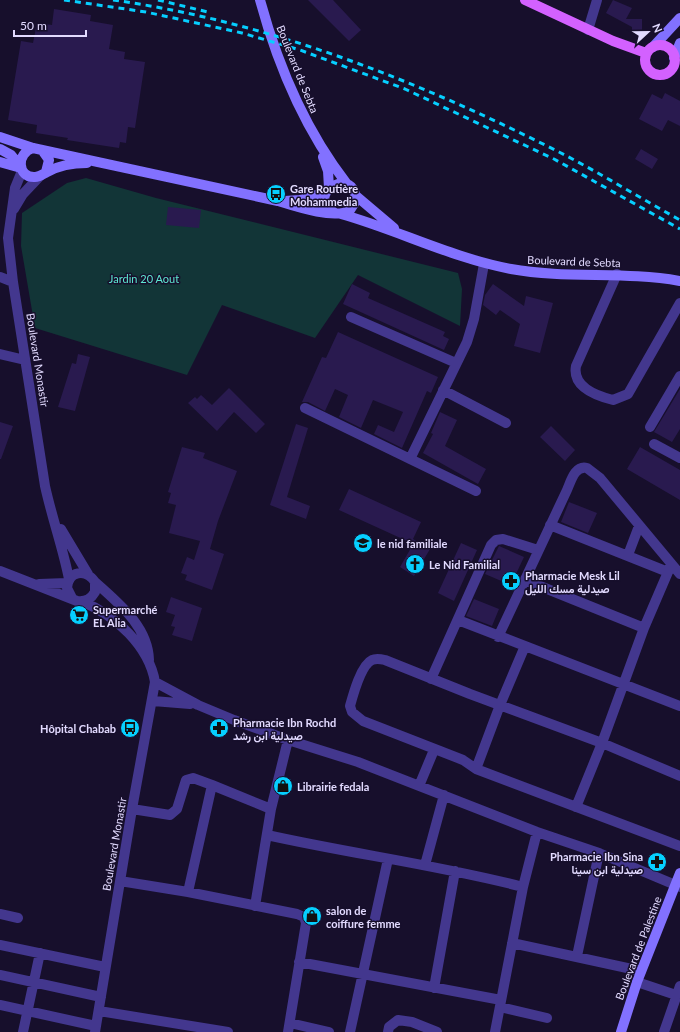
<svg xmlns="http://www.w3.org/2000/svg" width="680" height="1032" font-family="Lato,Vazirmatn,sans-serif">
  <style>
    .green { fill: #123537 }
    .building { fill: #291a4f }
    .lines { fill: none; stroke-linecap: round; stroke-linejoin: round }
    .street { stroke: #43378e; stroke-width: 10 }
    .secondary { stroke: #8271ff; stroke-width: 10 }
    .primary { stroke: #d361ff; stroke-width: 10 }
    .rail { stroke: #06cfff; stroke-width: 3; stroke-dasharray: 6 5; stroke-linecap: butt }
    .labels { text-anchor: middle; dominant-baseline: central; stroke-width: 3; stroke-linejoin: round; paint-order: stroke }
    .street-label { font-size: 11px; fill: #e2daff; stroke: #170f2c }
    .poi-label { font-size: 11px; font-weight: bold; fill: #e2daff; stroke: #170f2c; text-anchor: start }
    .park-label { font-size: 11px; fill: #5de9d2; stroke: #170f2c }
  </style>
  <rect width="100%" height="100%" fill="#170f2c"/>
  <path class="green" d="M 86,178 L 156,198 L 458,273 L 462,289 L 460,326 L 358,275 L 315,338 L 222,305 L 187,375 L 35,328 L 21,246 L 22,213 L 67,183 Z"/>
  <path class="building" d="M 308,0 L 333,0 L 361,30 L 349,41 Z
    M 613,0 L 632,8 L 626,19 L 642,19 L 642,30 L 632,30 L 632,27 L 606,13 Z
    M 54,9 L 91,15 L 90,21 L 113,25 L 109,49 L 125,52 L 124,59 L 145,62 L 135,128 L 128,127 L 126,143 L 120,142 L 119,148 L 67,140 L 68,138 L 36,133 L 37,125 L 8,120 L 21,41 L 33,43 L 37,23 L 52,25 Z
    M 665,93 L 680,101 L 680,126 L 668,120 L 662,131 L 639,119 L 652,94 L 662,99 Z
    M 641,149 L 658,159 L 652,169 L 635,159 Z
    M 168,207 L 201,210 L 199,228 L 166,225 Z
    M 352,284 L 370,293 L 368,298 L 445,332 L 443,336 L 449,339 L 444,350 L 343,304 Z
    M 493,284 L 524,306 L 526,296 L 553,303 L 540,353 L 514,346 L 520,324 L 500,310 L 496,315 L 483,305 L 485,295 Z
    M 338,332 L 438,377 L 431,393 L 427,391 L 402,448 L 374,434 L 378,425 L 394,432 L 403,412 L 373,400 L 361,428 L 339,417 L 348,395 L 335,389 L 325,411 L 308,402 L 302,402 L 322,357 L 326,358 Z
    M 78,354 L 90,357 L 75,411 L 58,407 L 72,363 L 76,364 Z
    M 229,388 L 265,424 L 256,433 L 234,412 L 217,431 L 188,403 L 195,397 L 197,399 L 201,395 L 212,405 Z
    M 680,389 L 680,429 L 672,442 L 654,432 Z
    M 440,412 L 457,420 L 445,446 L 486,469 L 478,484 L 423,453 L 433,434 L 431,433 Z
    M 0,422 L 13,426 L 1,459 L 0,459 Z
    M 296,424 L 308,428 L 287,497 L 310,506 L 306,519 L 270,505 Z
    M 551,426 L 575,450 L 565,461 L 540,437 Z
    M 182,447 L 205,453 L 203,458 L 237,471 L 218,521 L 210,549 L 224,554 L 212,590 L 185,580 L 187,575 L 181,573 L 187,557 L 194,560 L 200,541 L 169,533 L 176,505 L 168,503 L 171,493 L 168,492 Z
    M 640,447 L 680,470 L 680,500 L 627,469 Z
    M 349,489 L 421,522 L 413,539 L 430,549 L 414,576 L 400,567 L 411,548 L 405,545 L 407,541 L 339,510 Z
    M 569,502 L 597,513 L 588,533 L 561,522 Z
    M 461,543 L 477,550 L 454,601 L 438,593 Z
    M 499,546 L 524,557 L 516,574 L 510,572 L 506,583 L 485,574 Z
    M 171,597 L 202,608 L 192,641 L 172,635 L 175,627 L 171,626 L 175,615 L 166,612 Z
    M 474,599 L 499,609 L 492,626 L 466,616 Z"/>
  <g class="lines">
    <path class="street" d="M 588,30 L 597,0
      M 22,171 L 15,188 L 8,238 L 13,282 L 45,486 C 52,518 63,548 69,579
      M 14,209 L 23,194 L 40,176
      M 617,274 L 576,366 C 572,387 597,396 613,400 L 628,394 L 680,303
      M 0,277 L 13,282
      M 351,317 L 456,363
      M 0,354 L 25,360
      M 443,390 L 506,423
      M 305,408 L 476,491
      M 650,427 L 680,376
      M 654,444 L 680,458
      M 410,459 L 467,342 L 474,319 L 484,264
      M 550,525 L 668,572
      M 61,529 L 88,574
      M 628,555 L 639,526
      M 0,571 L 77,601 C 86,602 91,599 95,592 L 95,582 C 86,568 68,571 67,588 L 72,598
      M 525,580 L 644,628
      M 95,582 C 118,603 148,626 149,660
      M 39,584 L 67,583
      M 83,602 C 115,615 149,646 155,682 L 132,809 L 95,1032
      M 458,620 L 680,706
      M 498,637 L 567,490 C 571,481 575,465 587,468 L 600,478 L 680,574
      M 431,679 L 491,545 L 496,540 L 503,539 L 538,550
      M 155,682 L 198,705 L 234,720 L 288,740 L 358,762 L 537,832 L 599,853 L 680,887
      M 153,701 L 190,704
      M 476,769 L 500,705 L 525,646
      M 680,776 L 602,743 L 470,694 L 385,660 C 381,659 376,658 372,660 C 361,665 353,695 350,706 L 352,712 L 363,721 L 463,760 L 476,769 L 680,846
      M 419,786 L 434,750
      M 576,807 L 602,743 L 644,628 L 671,565
      M 132,809 L 170,815 L 177,809 L 186,780 L 193,778 L 212,785
      M 267,835 C 352,854 439,865 523,887
      M 425,865 L 444,795
      M 120,881 L 188,892 L 297,914 L 304,917 L 306,923 L 288,1032
      M 188,892 L 212,785 L 271,809
      M 255,906 L 271,809 L 288,740
      M 0,914 L 18,918
      M 512,943 L 641,971
      M 0,945 L 105,967
      M 577,956 L 599,853
      M 299,962 L 501,1000
      M 0,975 L 101,997
      M 637,982 L 676,995
      M 434,988 L 455,871
      M 0,1005 L 96,1026
      M 500,1007 L 547,1018
      M 99,1011 L 228,1032
      M 290,1023 L 329,1032
      M 23,1032 L 40,953
      M 350,1032 L 388,859
      M 388,1032 L 389,1027 L 398,1020 L 412,1022 L 437,1032
      M 495,1032 L 523,887 L 537,832
      M 664,1032 L 680,986"/>
    <path class="secondary" d="M 260,0 C 278,66 305,130 347,184
      M 653,47 L 680,18
      M 674,58 L 680,43
      M 0,137 L 33,148 L 278,201 C 294,206 336,220 350,210 L 355,202 C 359,164 301,193 335,213
      M 33,148 C 16,153 17,178 35,177 C 40,177 43,174 47,172 C 58,166 74,163 87,163
      M 0,149 L 11,155 L 20,166
      M 42,150 L 49,160 L 46,172
      M 323,157 L 328,171 L 329,188
      M 0,162 L 21,168
      M 355,195 L 394,228
      M 285,201 L 300,200 L 326,192
      M 341,214 C 398,230 452,258 511,269 C 567,279 624,271 680,281
      M 621,1032 L 637,982 L 680,873"/>
    <path class="primary" d="M 525,0 L 613,41 L 646,53
      M645 60a15 15 0 1 1 30 0a15 15 0 1 1-30 0Z"/>
    <path class="rail" d="M 64,0 L 146,12 L 242,33 L 300,50 L 405,89 L 554,159 L 680,229
      M 113,0 C 270,22 418,81 559,152 C 600,173 640,198 680,220
      M 158,0 L 208,12"/>
  </g>
  <defs>
    <g id="bus-disc" transform="scale(1)"><circle r="9.5" fill="#06cfff" stroke="#170f2c"/><path d="M-5-6H5V4H4V6H2V4H-2V6H-4V4H-5ZM-3.5-4V0h7V-4ZM-3.5 1.2v1.5H-2V1.2ZM2 1.2v1.5H3.5V1.2Z" fill="#111"/></g>
    <g id="school-disc" transform="scale(1)"><circle r="9.5" fill="#06cfff" stroke="#170f2c"/><path d="M0-5L7-2L0 1L-7-2ZM-4 1L0 2.5L4 1V4Q0 6-4 4Z" fill="#111"/></g>
    <g id="church-disc" transform="scale(1)"><circle r="9.5" fill="#06cfff" stroke="#170f2c"/><path d="M-1.2-6h2.4v3.5h3.3v2.4h-3.3V6h-2.4V-.1h-3.3v-2.4h3.3Z" fill="#111"/></g>
    <g id="pharmacy-disc" transform="scale(1)"><circle r="9.5" fill="#06cfff" stroke="#170f2c"/><path d="M-2-6h4v4h4v4h-4v4h-4v-4h-4v-4h4Z" fill="#111"/></g>
    <g id="supermarket-disc" transform="scale(1)"><circle r="9.5" fill="#06cfff" stroke="#170f2c"/><path d="M-6-5.5h2.5l.6 2H6L4.5 2H-2.5L-4.4-4H-6ZM-1.5 3.2a1.3 1.3 0 1 0 .1 0ZM3 3.2a1.3 1.3 0 1 0 .1 0Z" fill="#111"/></g>
    <g id="shop-disc" transform="scale(1)"><circle r="9.5" fill="#06cfff" stroke="#170f2c"/><path d="M-5-2.5h2.3a2.7 3.5 0 0 1 5.4 0H5L5.5 6h-11ZM-1.5-2.5h3a1.5 2.3 0 0 0-3 0Z" fill="#111"/></g>
  </defs>
  <g fill-rule="evenodd">
    <use href="#bus-disc" x="276" y="194"/>
    <use href="#school-disc" x="363" y="543"/>
    <use href="#church-disc" x="415" y="564"/>
    <use href="#pharmacy-disc" x="511" y="581"/>
    <use href="#supermarket-disc" x="79" y="615"/>
    <use href="#bus-disc" x="130" y="728"/>
    <use href="#pharmacy-disc" x="219" y="728"/>
    <use href="#shop-disc" x="283" y="786"/>
    <use href="#pharmacy-disc" x="657" y="862"/>
    <use href="#shop-disc" x="312" y="916"/>
  </g>
  <g class="labels">
    <g class="street-label">
      <text transform="translate(298 69) rotate(68)">Boulevard de Sebta</text>
      <text transform="translate(574 261) rotate(2)">Boulevard de Sebta</text>
      <text transform="translate(38 360) rotate(81)">Boulevard Monastir</text>
      <text transform="translate(114 844) rotate(-80)">Boulevard Monastir</text>
      <text transform="translate(638 948) rotate(-69)">Boulevard de Palestine</text>
    </g>
    <g class="poi-label">
      <text x="290" y="188">Gare Routière<tspan x="290" dy="13">Mohammedia</tspan></text>
      <text x="377" y="543">le nid familiale</text>
      <text x="429" y="564">Le Nid Familial</text>
      <text x="525" y="575">Pharmacie Mesk Lil<tspan x="525" dy="13">صيدلية مسك الليل</tspan></text>
      <text x="93" y="609">Supermarché<tspan x="93" dy="13">EL Alia</tspan></text>
      <text x="233" y="722">Pharmacie Ibn Rochd<tspan x="233" dy="13">صيدلية ابن رشد</tspan></text>
      <text x="116" y="728" text-anchor="end">Hôpital Chabab</text>
      <text x="297" y="786">Librairie fedala</text>
      <text x="643" y="856" text-anchor="end">Pharmacie Ibn Sina<tspan x="643" dy="13">صيدلية ابن سينا</tspan></text>
      <text x="326" y="910">salon de<tspan x="326" dy="13">coiffure femme</tspan></text>
    </g>
    <g class="park-label">
      <text x="144" y="278">Jardin 20 Aout</text>
    </g>
  </g>
  <g transform="translate(648 32) rotate(68)" stroke="#170f2c" stroke-width="3" paint-order="stroke">
  <path d="M0-3L7 15L0 10L-7 15Z" fill="#e2daff"/>
  <text y="-6" font-size="11" font-weight="bold" text-anchor="middle" fill="#e2daff">N</text>
  </g>
  <path d="M14 30v6h72v-6" fill="none" stroke="#e2daff" stroke-width="2"/>
  <text x="20" y="30" font-size="12" fill="#e2daff" stroke="#170f2c" stroke-width="3" paint-order="stroke">50 m</text>
</svg>
